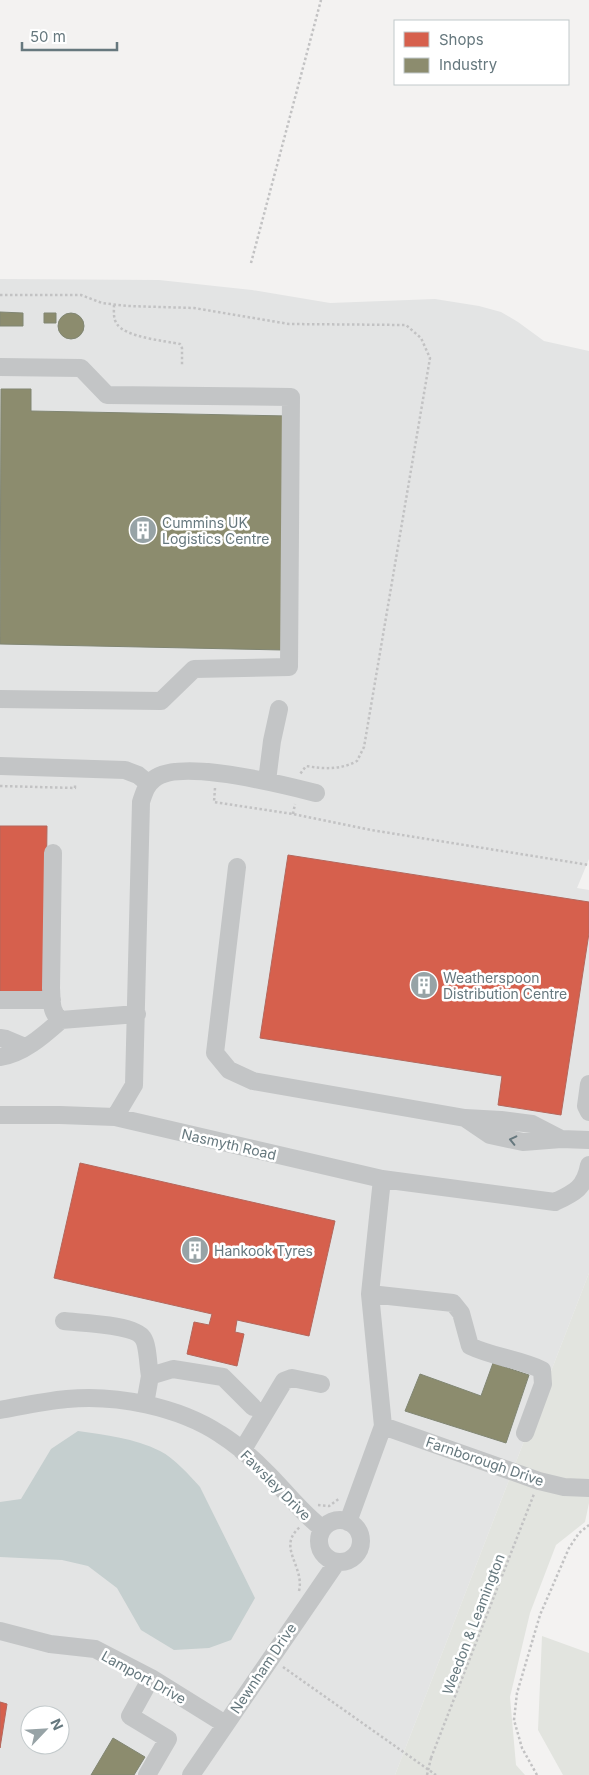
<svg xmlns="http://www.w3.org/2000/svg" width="589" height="1775" font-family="Inter,sans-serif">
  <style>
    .built { fill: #e3e4e4; fill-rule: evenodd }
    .green { fill: #e2e4df }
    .water { fill: #c5cfcf }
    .shops { fill: #d6604d; stroke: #b4675c }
    .industry { fill: #8c8c6e; stroke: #818673 }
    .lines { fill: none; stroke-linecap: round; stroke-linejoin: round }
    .path { stroke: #c2c2c3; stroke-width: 2.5; stroke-dasharray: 2.5 2.5; stroke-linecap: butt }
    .minor { stroke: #c3c5c6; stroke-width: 18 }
    .path-bridge { stroke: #c2c2c3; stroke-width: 2.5; stroke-dasharray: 2.5 2.5; stroke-linecap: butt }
    .oneway { stroke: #66787e }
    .labels { text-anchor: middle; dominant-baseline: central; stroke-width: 5; stroke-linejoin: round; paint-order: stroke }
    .poi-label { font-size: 14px; fill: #66787e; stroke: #fff; text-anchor: start }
    .street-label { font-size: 14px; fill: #66787e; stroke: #fff }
  </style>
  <rect width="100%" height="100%" fill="#f3f2f1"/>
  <path class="built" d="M 0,279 L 159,280 L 252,290 L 330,303 L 435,299 L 479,306 L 501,312 L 518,322 L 544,341 L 589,351 L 589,859 L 577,888 L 589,890 L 589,1273 L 395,1775 L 0,1775 ZM 30,1715 L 60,1715 L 60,1745 L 30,1745 Z"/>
  <path class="green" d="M 589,1273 L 589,1503 L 585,1522 L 556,1545 L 530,1613 L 510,1697 L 516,1765 L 525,1775 L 395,1775 Z
    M 542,1636 L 589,1653 L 589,1775 L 563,1775 L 538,1730 Z"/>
  <path class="water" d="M 78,1431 C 106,1435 134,1438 160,1451 C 174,1458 190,1476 200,1487 L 255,1598 L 231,1640 L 209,1648 L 174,1650 L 141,1630 L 117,1588 L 88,1566 L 62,1560 L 0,1557 L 0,1502 L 21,1499 L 51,1449 Z"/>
  <path class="shops" d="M 0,826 L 47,826 L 45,993 L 0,992 Z
    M 288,855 L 589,902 L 589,933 L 561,1115 L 498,1105 L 502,1076 L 260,1038 Z
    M 80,1163 L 335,1221 L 309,1336 L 237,1320 L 235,1332 L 244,1334 L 237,1366 L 187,1354 L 194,1322 L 209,1325 L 212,1314 L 54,1278 Z
    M 0,1702 L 7,1704 L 0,1748 Z"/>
  <path class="industry" d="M 0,312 L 23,313 L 23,326 L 0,326 Z
    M 44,313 L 56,313 L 56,323 L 44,323 Z
    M58 326a13 13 0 1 1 26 0a13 13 0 1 1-26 0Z
    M 1,389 L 31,389 L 31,411 L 288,416 L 283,650 L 0,644 Z
    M 493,1363 L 529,1375 L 506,1443 L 405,1411 L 420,1374 L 481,1396 Z
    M 113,1738 L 145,1757 L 134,1775 L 91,1775 Z"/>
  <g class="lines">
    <path class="path" d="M 251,263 L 321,0
      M 0,295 L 81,295 L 102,303 L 127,306 L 194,308 L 289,324 L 406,325 L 421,338 L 430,358 L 364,747 L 357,761 C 340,770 325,769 306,766 L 300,774
      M 114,305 C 114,311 113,319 117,324 C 125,337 165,341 180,344 L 182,348 L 182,366
      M 0,786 L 75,788 L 75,783
      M 215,788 L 214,802 L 293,814 L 371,830 L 589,865
      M 293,814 L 295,804
      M 318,1505 L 329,1506 L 340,1498
      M 299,1591 C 305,1566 276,1547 300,1527
      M 283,1667 L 436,1775
      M 431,1758 L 534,1494
      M 537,1775 L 522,1748 L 514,1720 L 517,1693 L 540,1615 L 569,1548 L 579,1533 L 589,1525"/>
    <path class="minor" d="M 0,367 L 81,368 L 107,395 L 291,397 L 289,667 L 194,669 L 161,701 L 0,699
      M 0,766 L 125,770 L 138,775 L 149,784
      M 267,781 L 272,741 L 279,709
      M 53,853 L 51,988 C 52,1000 50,1013 61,1020 L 137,1014
      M 237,867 L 215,1053 L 229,1070 L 253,1081 L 465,1118
      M 0,1000 L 52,1000
      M 0,1038 L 6,1039 L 25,1047
      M 0,1057 C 23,1054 44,1035 61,1020
      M 589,1084 L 586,1106 L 589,1112
      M 0,1115 L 60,1115 L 115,1117 L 382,1179 L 555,1202 C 574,1193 585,1188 589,1165
      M 115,1117 L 134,1085 L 141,802 C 144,793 146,785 154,779 C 180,758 284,785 316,793
      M 561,1139 L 532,1124 L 501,1120 L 465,1118 L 490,1135 L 523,1142 L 561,1139 L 589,1140
      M 370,1294 L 453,1303 L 461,1313 L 470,1346 C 493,1357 519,1359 542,1370 L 543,1384 L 525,1433
      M 64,1321 C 80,1323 135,1324 143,1338 C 148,1345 148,1366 150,1376
      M 145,1404 L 150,1376 L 173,1369 L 223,1377 L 253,1407
      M 0,1410 C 22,1406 45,1401 67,1399 C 116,1394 179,1407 220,1434 C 236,1444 251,1457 264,1470 C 284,1489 300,1512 323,1529
      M 383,1426 L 539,1481 L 564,1487 L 589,1488
      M 242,1451 L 284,1381 L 292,1378 L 321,1384
      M319 1541a21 21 0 1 1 42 0a21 21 0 1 1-42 0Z
      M 348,1522 L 383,1426 L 370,1294 L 382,1179
      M 0,1631 L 50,1644 L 95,1649 L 151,1678 L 225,1724
      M 147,1775 L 168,1739 L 130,1716 L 151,1678
      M 191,1775 L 337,1562"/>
    <path class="path-bridge" d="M 427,1775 L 431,1758"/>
  </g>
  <defs><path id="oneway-chevron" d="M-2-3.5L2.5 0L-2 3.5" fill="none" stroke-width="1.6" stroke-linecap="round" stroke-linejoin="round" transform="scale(1.25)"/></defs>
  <use class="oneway" href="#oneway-chevron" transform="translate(513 1140) rotate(-167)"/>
  <defs>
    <g id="building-disc" transform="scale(1.4375)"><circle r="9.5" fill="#97a3a6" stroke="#fff"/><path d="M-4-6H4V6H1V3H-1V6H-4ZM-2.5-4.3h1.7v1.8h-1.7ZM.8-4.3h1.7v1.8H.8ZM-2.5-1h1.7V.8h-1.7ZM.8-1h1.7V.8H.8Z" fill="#fff"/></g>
  </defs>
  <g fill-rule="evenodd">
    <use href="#building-disc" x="143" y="530"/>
    <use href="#building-disc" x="424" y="985"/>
    <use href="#building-disc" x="195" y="1250"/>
  </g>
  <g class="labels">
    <g class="poi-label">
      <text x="162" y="522">Cummins UK<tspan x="162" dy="16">Logistics Centre</tspan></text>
      <text x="443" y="977">Weatherspoon<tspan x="443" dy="16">Distribution Centre</tspan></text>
      <text x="214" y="1250">Hankook Tyres</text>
    </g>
    <g class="street-label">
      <text transform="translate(229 1144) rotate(13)">Nasmyth Road</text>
      <text transform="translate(485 1461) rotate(19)">Farnborough Drive</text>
      <text transform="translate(276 1485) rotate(45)">Fawsley Drive</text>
      <text transform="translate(473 1624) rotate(-69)">Weedon &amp; Leamington</text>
      <text transform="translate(263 1668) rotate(-56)">Newnham Drive</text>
      <text transform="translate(144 1677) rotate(29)">Lamport Drive</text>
    </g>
  </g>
  <rect x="394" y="20" width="175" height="65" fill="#ffffff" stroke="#c2c9cb"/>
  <rect x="404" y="32" width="25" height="15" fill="#d6604d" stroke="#c2c9cb"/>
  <text x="439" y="45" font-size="15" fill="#66787e">Shops</text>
  <rect x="404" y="58" width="25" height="15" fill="#8c8c6e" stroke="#c2c9cb"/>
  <text x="439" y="70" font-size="15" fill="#66787e">Industry</text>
  <g transform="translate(45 1730) rotate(65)"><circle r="24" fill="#ffffff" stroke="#c2c9cb"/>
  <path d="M0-4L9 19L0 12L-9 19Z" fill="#97a3a6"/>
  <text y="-8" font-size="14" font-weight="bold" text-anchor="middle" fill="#66787e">N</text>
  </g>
  <path d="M22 42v8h95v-8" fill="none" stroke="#66787e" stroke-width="2.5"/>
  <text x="30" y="42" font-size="15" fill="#66787e" stroke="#ffffff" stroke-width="4" paint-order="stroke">50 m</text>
</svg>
